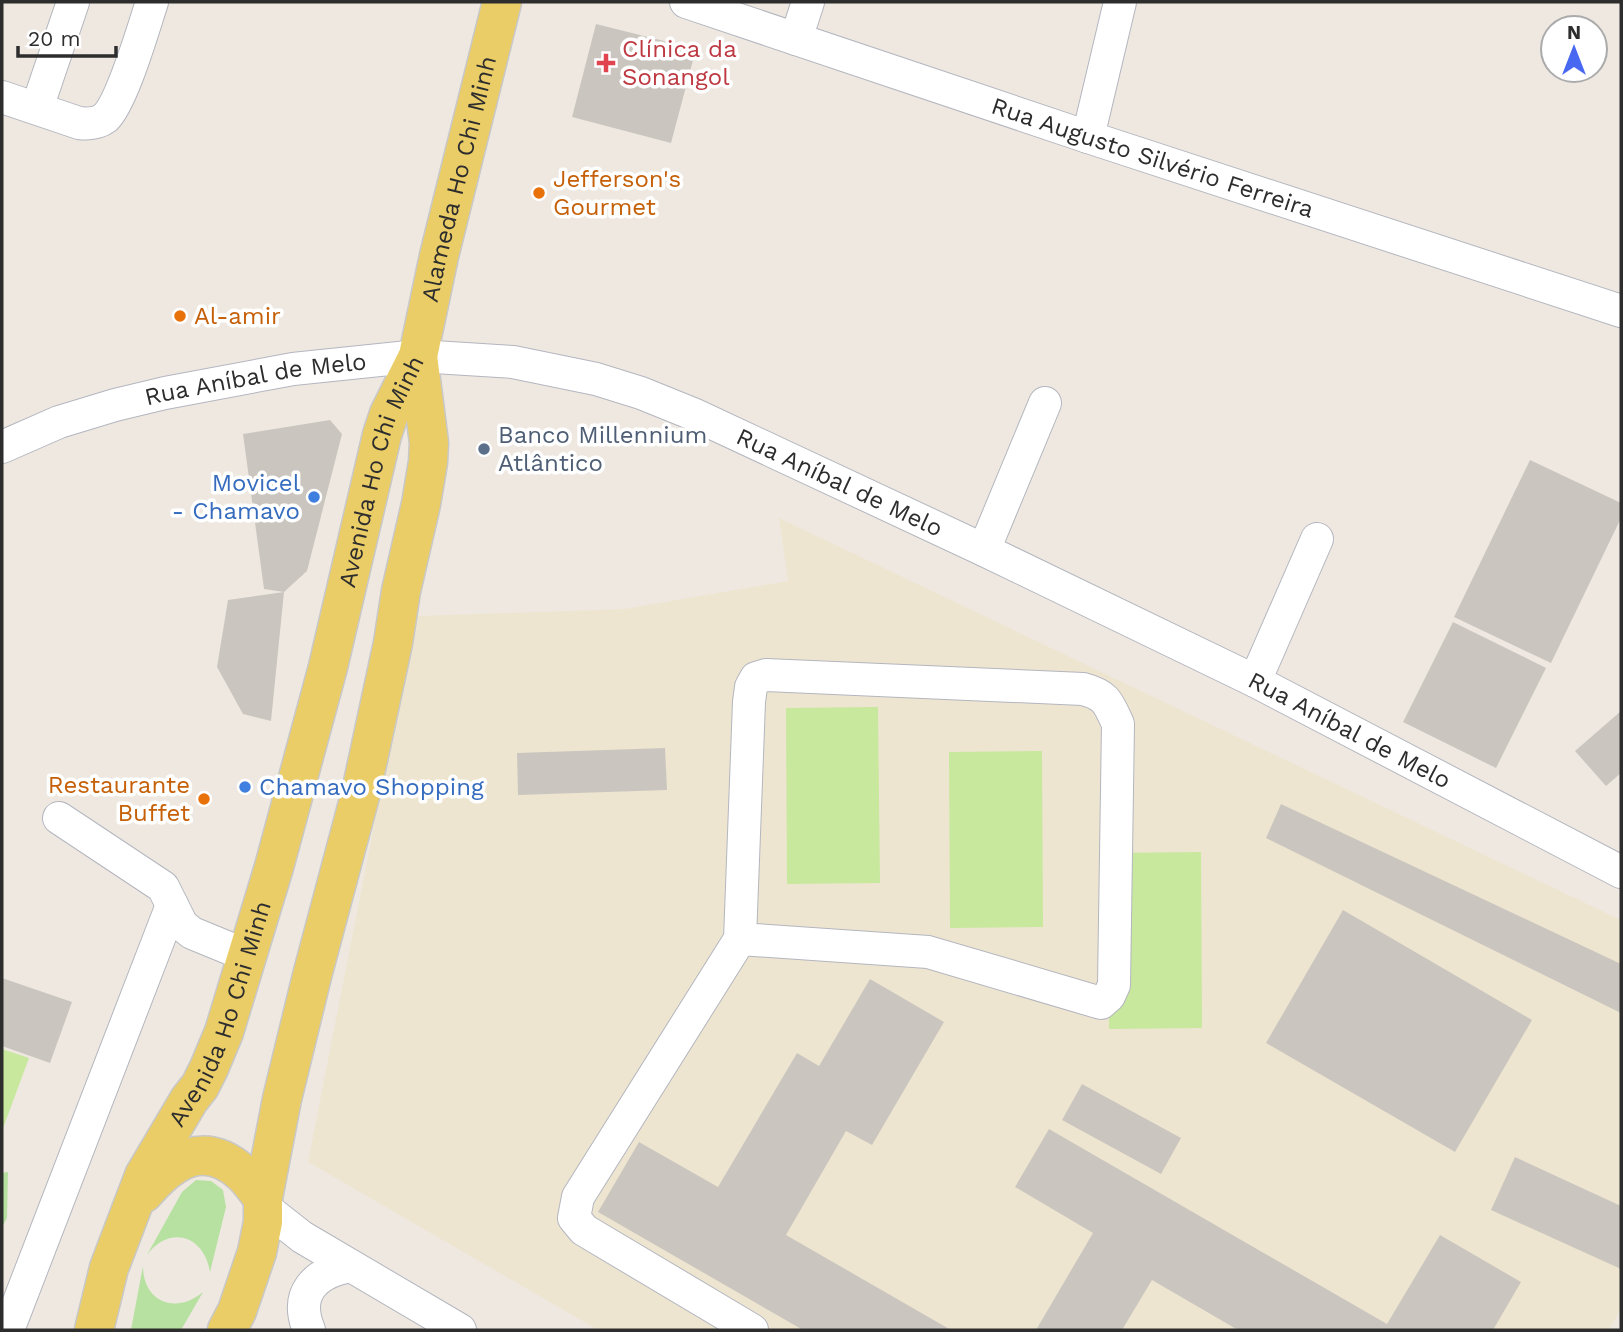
<svg xmlns="http://www.w3.org/2000/svg" width="1623" height="1332" font-family="'Work Sans',sans-serif">
  <style>
    .education { fill: #eee5d1 }
    .green { fill: #b6e1a0 }
    .pitch { fill: #c7e89d }
    .building { fill: #cac6bf }
    .lines { fill: none; stroke-linecap: round; stroke-linejoin: round }
    .minor-casing { stroke: #b4b6bf; stroke-width: 34 }
    .major-casing { stroke: #c8c8c8; stroke-width: 41 }
    .minor { stroke: #fff; stroke-width: 32 }
    .major { stroke: #ebcd68; stroke-width: 38 }
    .health-dot { fill: #e0444e; stroke: #fff; stroke-width: 2.5 }
    .food-dot { fill: #e8710a; stroke: #fff; stroke-width: 2.5 }
    .service-dot { fill: #5c6f8a; stroke: #fff; stroke-width: 2.5 }
    .shop-dot { fill: #3f7fe0; stroke: #fff; stroke-width: 2.5 }
    .labels { text-anchor: middle; dominant-baseline: central; stroke-width: 7; stroke-linejoin: round; paint-order: stroke }
    .health-label { font-size: 24px; fill: #be3a42; stroke: #fff; text-anchor: start }
    .street-label { font-size: 24px; fill: #2d2d2d; stroke: #fff }
    .food-label { font-size: 24px; fill: #c56008; stroke: #fff; text-anchor: start }
    .service-label { font-size: 24px; fill: #4e5e75; stroke: #fff; text-anchor: start }
    .shop-label { font-size: 24px; fill: #366cbe; stroke: #fff; text-anchor: end }
  </style>
  <rect width="100%" height="100%" fill="#eee8e1"/>
  <path class="education" d="M 779,518 L 1621,920 L 1621,1309 L 1609,1330 L 598,1330 L 308,1162 L 415,616 L 624,609 L 788,581 Z"/>
  <path class="green" d="M 8,1172 L 7,1218 L 2,1227 L 2,1173 Z
    M 196,1180 L 211,1181 L 223,1190 L 226,1207 L 210,1272 C 204,1235 169,1225 147,1255 L 182,1192 Z
    M 143,1266 C 143,1302 176,1315 203,1292 L 181,1330 L 131,1330 Z"/>
  <path class="pitch" d="M 878,707 L 880,883 L 787,884 L 786,708 Z
    M 1042,751 L 1043,927 L 950,928 L 949,752 Z
    M 1201,852 L 1202,1028 L 1109,1029 L 1108,853 Z
    M 2,1049 L 29,1058 L 2,1131 Z"/>
  <path class="building" d="M 596,24 L 696,49 L 671,143 L 572,117 Z
    M 330,420 L 342,434 L 307,571 L 284,592 L 264,589 L 243,434 Z
    M 1530,460 L 1621,503 L 1621,518 L 1551,663 L 1454,617 Z
    M 284,592 L 271,721 L 243,714 L 217,667 L 228,600 Z
    M 1453,622 L 1546,668 L 1496,768 L 1403,722 Z
    M 1621,711 L 1621,773 L 1606,786 L 1575,751 Z
    M 665,748 L 667,790 L 518,795 L 517,753 Z
    M 1281,804 L 1621,964 L 1621,1013 L 1266,838 Z
    M 1343,910 L 1532,1020 L 1455,1152 L 1266,1043 Z
    M 2,978 L 72,1002 L 50,1063 L 2,1046 Z
    M 870,979 L 944,1022 L 872,1145 L 846,1131 L 786,1235 L 951,1330 L 803,1330 L 598,1212 L 639,1142 L 718,1187 L 797,1053 L 819,1066 Z
    M 1082,1084 L 1181,1138 L 1161,1174 L 1062,1120 Z
    M 1049,1129 L 1387,1324 L 1440,1235 L 1521,1282 L 1493,1330 L 1238,1330 L 1152,1280 L 1122,1330 L 1036,1330 L 1093,1233 L 1015,1187 Z
    M 1515,1157 L 1621,1206 L 1621,1269 L 1491,1210 Z"/>
  <g class="lines">
    <g class="minor-casing">
      <g id="minor">
        <path id="s1" d="M 686,2 L 1088,137 L 1621,311"/>
        <path d="M 796,39 L 808,2"/>
        <path d="M 2,97 L 79,123 C 88,124 97,124 105,118 C 122,103 144,26 152,2"/>
        <path d="M 37,108 L 73,2"/>
        <path d="M 1088,137 L 1120,2"/>
        <path id="s2" d="M 2,447 L 59,422 L 115,405 L 165,393 L 293,369 L 418,356 L 513,362 L 596,379 L 641,393 L 693,414 L 984,550 L 1255,681 L 1621,872"/>
        <path d="M 984,550 L 1045,403"/>
        <path d="M 1255,681 L 1317,539"/>
        <path d="M 59,818 L 163,887 L 182,925 L 192,933 L 248,956"/>
        <path d="M 740,939 L 928,952 L 1101,1003 L 1109,996 L 1114,985 L 1118,724 C 1108,702 1106,695 1083,689 L 766,675 L 756,678 L 751,687 L 749,702 L 740,939 L 578,1197 L 574,1218 L 584,1230 L 752,1330"/>
        <path d="M 263,1198 L 269,1211 L 302,1237 L 460,1330"/>
        <path d="M 8,1330 L 172,905"/>
        <path d="M 309,1330 C 294,1294 314,1273 350,1266"/>
      </g>
    </g>
    <g class="major-casing">
      <g id="major">
        <path d="M 144,1193 C 172,1160 204,1139 242,1173 C 250,1180 256,1190 263,1198"/>
        <path id="s3" d="M 94,1330 L 109,1268 L 144,1176 L 189,1100 L 200,1086 L 209,1068 L 224,1032 L 274,867 L 328,667 L 382,435 L 389,414 L 418,356 L 439,256 L 502,2"/>
        <path d="M 227,1330 L 237,1311 L 257,1252 L 263,1222 L 263,1198 L 282,1099 L 312,976 L 361,792 L 393,643 L 401,591 L 421,504 L 428,462 L 429,443 L 418,356"/>
      </g>
    </g>
    <use href="#minor" class="minor"/>
    <use href="#major" class="major"/>
  </g>
  <path class="health-dot" d="M602.5 52.5h7v7h7v7h-7v7h-7v-7h-7v-7h7z"/>
  <g class="food-dot">
    <circle cx="539" cy="193" r="7"/>
    <circle cx="180" cy="316" r="7"/>
    <circle cx="204" cy="799" r="7"/>
  </g>
  <circle class="service-dot" cx="484" cy="449" r="7"/>
  <g class="shop-dot">
    <circle cx="314" cy="497" r="7"/>
    <circle cx="245" cy="787" r="7"/>
  </g>
  <g class="labels">
    <g class="health-label">
      <text x="622" y="49">Clínica da<tspan x="622" dy="28">Sonangol</tspan></text>
    </g>
    <g class="street-label">
      <text stroke="none"><textPath href="#s1" startOffset="492">Rua Augusto Silvério Ferreira</textPath></text>
      <text stroke="none"><textPath href="#s3" startOffset="1214">Alameda Ho Chi Minh</textPath></text>
      <text stroke="none"><textPath href="#s2" startOffset="264">Rua Aníbal de Melo</textPath></text>
      <text stroke="none"><textPath href="#s2" startOffset="873">Rua Aníbal de Melo</textPath></text>
      <text stroke="none"><textPath href="#s3" startOffset="910">Avenida Ho Chi Minh</textPath></text>
      <text stroke="none"><textPath href="#s2" startOffset="1440">Rua Aníbal de Melo</textPath></text>
      <text stroke="none"><textPath href="#s3" startOffset="343">Avenida Ho Chi Minh</textPath></text>
    </g>
    <g class="food-label">
      <text x="553" y="179">Jefferson's<tspan x="553" dy="28">Gourmet</tspan></text>
      <text x="194" y="316">Al-amir</text>
      <text x="190" y="785" text-anchor="end">Restaurante<tspan x="190" dy="28">Buffet</tspan></text>
    </g>
    <g class="service-label">
      <text x="498" y="435">Banco Millennium<tspan x="498" dy="28">Atlântico</tspan></text>
    </g>
    <g class="shop-label">
      <text x="300" y="483">Movicel<tspan x="300" dy="28">- Chamavo</tspan></text>
      <text x="259" y="787" text-anchor="start">Chamavo Shopping</text>
    </g>
  </g>
  <rect width="1623" height="1332" fill="none" stroke="#2d2d2d" stroke-width="7"/>
  <g transform="translate(1574 49)"><circle r="33" fill="#ffffff" stroke="#ababab" stroke-width="2"/>
  <path d="M0-5L12 26L0 18L-12 26Z" fill="#4968f2"/>
  <text y="-10" font-size="19" font-weight="bold" text-anchor="middle" fill="#2d2d2d">N</text>
  </g>
  <path d="M18 46v10h98v-10" fill="none" stroke="#2d2d2d" stroke-width="3.5"/>
  <text x="28" y="46" font-size="21" fill="#2d2d2d" stroke="#ffffff" stroke-width="5" paint-order="stroke">20 m</text>
</svg>
